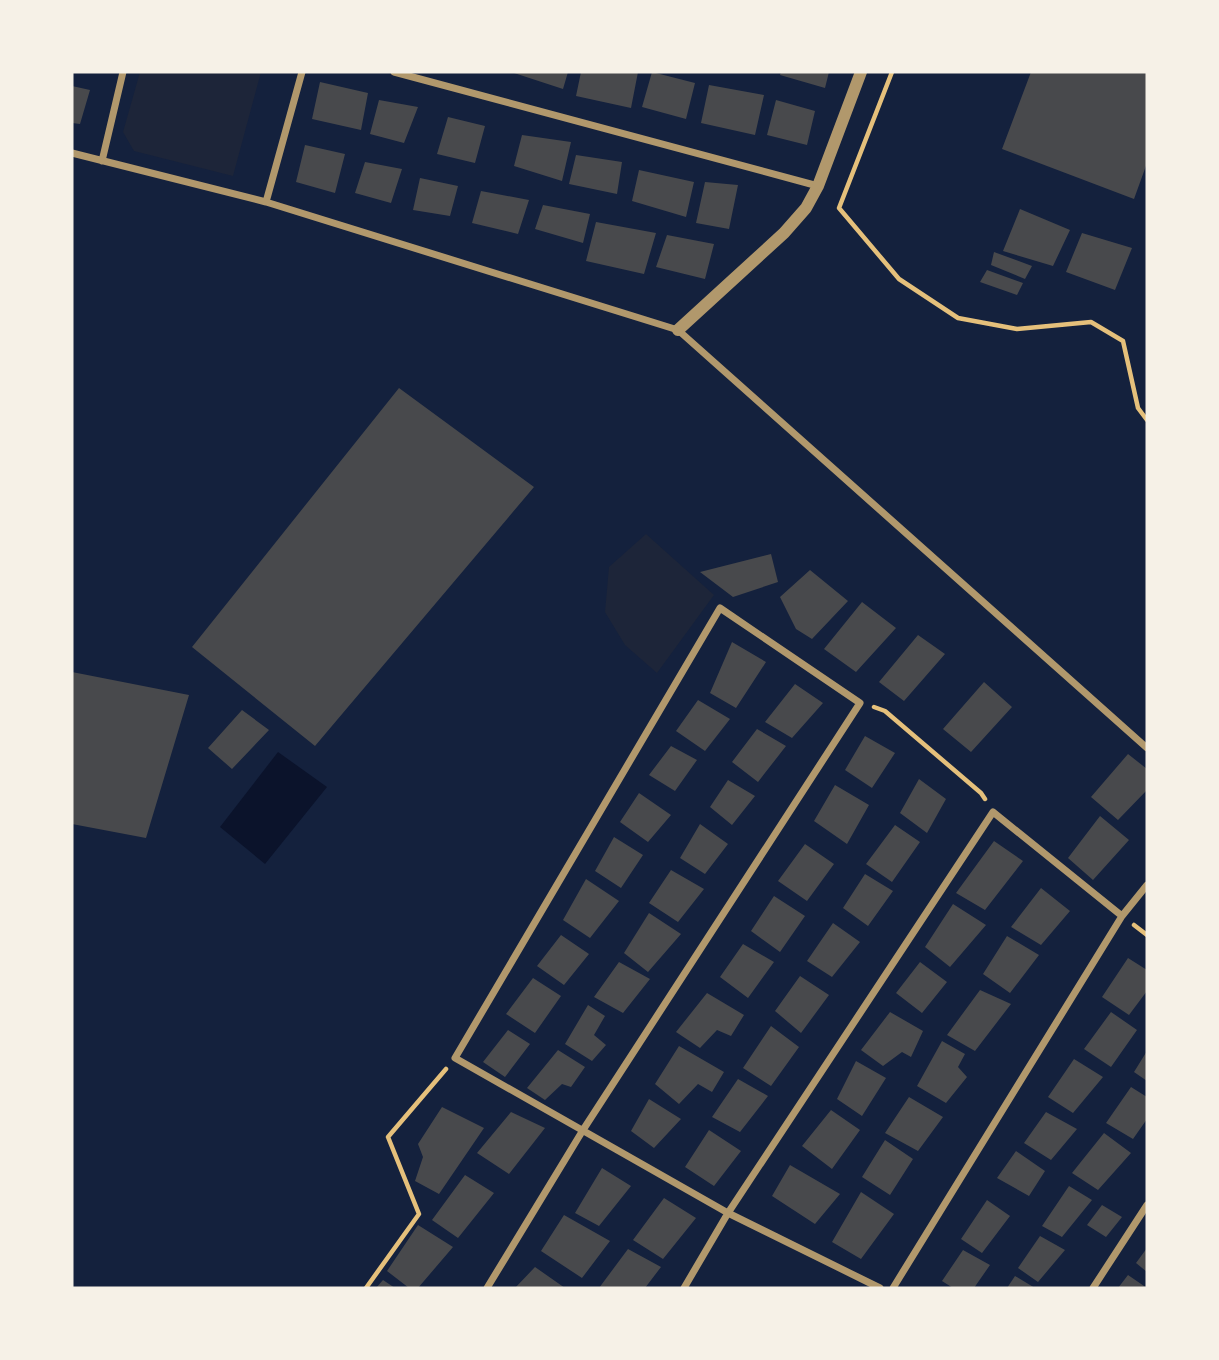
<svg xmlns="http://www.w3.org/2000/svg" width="1219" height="1360" font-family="'Space Grotesk',sans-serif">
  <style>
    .green { fill: #1d2539 }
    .water { fill: #0b132b }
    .building { fill: #48494c }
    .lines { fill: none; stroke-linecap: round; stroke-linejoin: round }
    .path { stroke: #e5c07b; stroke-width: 4.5 }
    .minor { stroke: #b1986c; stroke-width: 7 }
    .tertiary { stroke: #b1986c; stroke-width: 12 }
  </style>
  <rect width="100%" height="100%" fill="#14213d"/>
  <path class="green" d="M 140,72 L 261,72 L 233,176 L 134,151 L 123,132 Z
    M 646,534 L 714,595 L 657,673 L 625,645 L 605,612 L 609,567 Z"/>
  <path class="water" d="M 278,752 L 327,787 L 265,864 L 220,827 Z"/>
  <path class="building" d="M 511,72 L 568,72 L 563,89 Z
    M 581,72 L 638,72 L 631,108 L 576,96 Z
    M 652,72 L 695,83 L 686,119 L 642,107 Z
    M 781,72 L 829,72 L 825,88 L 780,75 Z
    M 1031,72 L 1147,72 L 1147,163 L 1134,199 L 1002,149 Z
    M 320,82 L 368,93 L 361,130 L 312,119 Z
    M 709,85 L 764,95 L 755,135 L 701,123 Z
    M 72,86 L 90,90 L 80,124 L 72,123 Z
    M 379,100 L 418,107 L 404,143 L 370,134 Z
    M 776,100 L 815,111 L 807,145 L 767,135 Z
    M 448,117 L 485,126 L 475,163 L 437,154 Z
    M 522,135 L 571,142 L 562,181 L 514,166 Z
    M 305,145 L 345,154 L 335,193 L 296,182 Z
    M 576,155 L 622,162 L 617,194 L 569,184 Z
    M 365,162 L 402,169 L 391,203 L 355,193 Z
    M 639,170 L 694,182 L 686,217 L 632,201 Z
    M 420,178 L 458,186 L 450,216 L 413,210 Z
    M 705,182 L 738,185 L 729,229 L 696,223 Z
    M 481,191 L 529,200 L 518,234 L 472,223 Z
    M 543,205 L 590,214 L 583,243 L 535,229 Z
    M 1020,209 L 1070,230 L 1053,266 L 1003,251 Z
    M 596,222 L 656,233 L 644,274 L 586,261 Z
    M 1082,233 L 1132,248 L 1115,290 L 1066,272 Z
    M 667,235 L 714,244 L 705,279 L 656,267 Z
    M 994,252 L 1032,266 L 1025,279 L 991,265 Z
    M 987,270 L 1023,283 L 1017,295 L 980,282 Z
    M 399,388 L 534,487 L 315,746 L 192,647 Z
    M 771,554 L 778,582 L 733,597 L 700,572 Z
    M 810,570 L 848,601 L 812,639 L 796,629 L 780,597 Z
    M 862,602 L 896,628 L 856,672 L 824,649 Z
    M 918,635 L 945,654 L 904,701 L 879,682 Z
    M 732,642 L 766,662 L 736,708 L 710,693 Z
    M 72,672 L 189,695 L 146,838 L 72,824 Z
    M 984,682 L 1012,707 L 971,752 L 943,729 Z
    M 795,684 L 823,703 L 792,738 L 765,722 Z
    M 698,700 L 730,719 L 705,751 L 676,731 Z
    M 242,710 L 269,730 L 232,769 L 208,748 Z
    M 757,729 L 786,746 L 758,782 L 732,762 Z
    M 865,736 L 895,753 L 872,788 L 845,770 Z
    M 671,746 L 697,760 L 675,791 L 649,775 Z
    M 1128,754 L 1147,769 L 1147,790 L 1118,820 L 1091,797 Z
    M 919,779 L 946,799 L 927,833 L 900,813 Z
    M 728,780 L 755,796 L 732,825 L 710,807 Z
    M 835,785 L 869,805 L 847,844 L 814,821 Z
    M 639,793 L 671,815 L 648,842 L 620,822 Z
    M 1100,816 L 1129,840 L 1093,880 L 1068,858 Z
    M 700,824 L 728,844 L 705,874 L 680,858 Z
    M 895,825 L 920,842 L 892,882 L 866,864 Z
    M 614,837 L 643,855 L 621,888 L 595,871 Z
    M 994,841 L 1023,861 L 985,910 L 956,893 Z
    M 805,844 L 834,864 L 807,901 L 778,881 Z
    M 671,870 L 704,889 L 678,922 L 649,903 Z
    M 865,874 L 893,891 L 868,926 L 843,908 Z
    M 586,879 L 619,901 L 590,938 L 563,920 Z
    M 1041,888 L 1070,911 L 1041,945 L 1011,927 Z
    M 774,896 L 805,916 L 780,952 L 751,931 Z
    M 953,904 L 986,925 L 950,967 L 925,947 Z
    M 649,913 L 681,934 L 648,972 L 624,953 Z
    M 833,923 L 860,942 L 832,977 L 807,961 Z
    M 561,935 L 589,954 L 564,985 L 537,966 Z
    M 1007,936 L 1039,955 L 1010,993 L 983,974 Z
    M 743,944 L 774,962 L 748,998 L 720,977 Z
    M 1128,958 L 1147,970 L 1147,991 L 1129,1015 L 1102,997 Z
    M 619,962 L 650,979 L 623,1013 L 594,997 Z
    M 920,962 L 947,982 L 922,1013 L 896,993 Z
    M 800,976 L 829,995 L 801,1033 L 775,1011 Z
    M 533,978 L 561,996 L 535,1033 L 506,1014 Z
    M 980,990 L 1011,1004 L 975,1051 L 947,1035 Z
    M 707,993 L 744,1015 L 731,1036 L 717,1030 L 700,1048 L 676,1032 Z
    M 588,1005 L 605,1016 L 594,1035 L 606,1045 L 592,1061 L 565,1044 Z
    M 890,1012 L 923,1031 L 911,1057 L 902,1052 L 883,1066 L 861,1050 Z
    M 1111,1012 L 1137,1030 L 1111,1067 L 1084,1049 Z
    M 771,1026 L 799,1047 L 771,1086 L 743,1068 Z
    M 508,1030 L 530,1044 L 505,1077 L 483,1062 Z
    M 942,1041 L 965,1054 L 958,1067 L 967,1077 L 946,1103 L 917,1086 Z
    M 679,1046 L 724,1072 L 712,1092 L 698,1084 L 679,1104 L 655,1084 Z
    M 558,1050 L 585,1067 L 571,1087 L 562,1084 L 545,1100 L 527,1088 Z
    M 1147,1051 L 1147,1081 L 1134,1072 Z
    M 1074,1059 L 1103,1077 L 1073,1113 L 1048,1097 Z
    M 856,1061 L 886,1078 L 862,1116 L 837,1099 Z
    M 738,1079 L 768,1096 L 740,1132 L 712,1117 Z
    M 1131,1087 L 1147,1097 L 1147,1119 L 1133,1139 L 1106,1123 Z
    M 909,1097 L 943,1117 L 918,1151 L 885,1133 Z
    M 649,1099 L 681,1119 L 654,1148 L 631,1131 Z
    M 442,1107 L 484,1128 L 439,1194 L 415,1181 L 423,1157 L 418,1144 Z
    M 831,1110 L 860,1130 L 832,1169 L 802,1146 Z
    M 511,1112 L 545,1128 L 509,1174 L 477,1153 Z
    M 1046,1112 L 1077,1129 L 1051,1160 L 1024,1143 Z
    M 709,1130 L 741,1151 L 714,1186 L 685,1167 Z
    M 1104,1133 L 1131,1153 L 1098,1190 L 1072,1173 Z
    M 885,1140 L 913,1159 L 890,1195 L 862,1177 Z
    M 1016,1151 L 1045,1171 L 1029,1196 L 997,1178 Z
    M 790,1165 L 840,1194 L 815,1224 L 772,1196 Z
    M 602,1168 L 631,1186 L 599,1226 L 575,1213 Z
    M 465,1175 L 494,1193 L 458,1238 L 432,1220 Z
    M 1069,1186 L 1092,1200 L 1062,1237 L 1042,1226 Z
    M 861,1192 L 894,1214 L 861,1259 L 832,1242 Z
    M 664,1198 L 696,1218 L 663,1259 L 633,1240 Z
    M 987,1200 L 1010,1216 L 982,1253 L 961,1239 Z
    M 1102,1205 L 1122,1217 L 1106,1237 L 1087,1225 Z
    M 564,1215 L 610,1241 L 582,1278 L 541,1251 Z
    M 418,1225 L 453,1247 L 418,1288 L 409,1288 L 387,1271 Z
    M 1040,1236 L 1065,1250 L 1038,1282 L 1018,1268 Z
    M 1147,1248 L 1147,1272 L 1136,1263 Z
    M 628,1249 L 661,1267 L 645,1288 L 599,1288 Z
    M 963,1250 L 990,1265 L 974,1288 L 953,1288 L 942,1281 Z
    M 535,1267 L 565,1288 L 515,1288 Z
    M 1128,1275 L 1147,1288 L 1118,1288 Z
    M 1015,1276 L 1035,1288 L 1007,1288 Z
    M 383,1280 L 395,1288 L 376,1288 Z"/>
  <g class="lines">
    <path class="path" d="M 892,72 L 839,208 L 899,279 L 958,318 L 1017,329 L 1091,322 L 1123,341 L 1138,408 L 1147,420
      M 874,707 L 885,711 L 981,793 L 985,799
      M 1134,925 L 1147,935
      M 366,1288 L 419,1214 L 388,1137 L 446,1069"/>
    <path class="minor" d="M 394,72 L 818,186
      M 72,153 L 266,202 L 678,330 L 1147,748
      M 102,161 L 123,72
      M 266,202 L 302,72
      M 487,1288 L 583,1130 L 860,703 L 720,608 L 455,1058 L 728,1213 L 880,1288
      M 684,1288 L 728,1213 L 993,812 L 1122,916
      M 893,1288 L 1122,916 L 1147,885
      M 1093,1288 L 1147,1205"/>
    <path class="tertiary" d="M 678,330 L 784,233 L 806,208 L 818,186 L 861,72"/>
  </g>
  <rect width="1219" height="1360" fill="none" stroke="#f6f1e7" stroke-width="147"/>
</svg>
